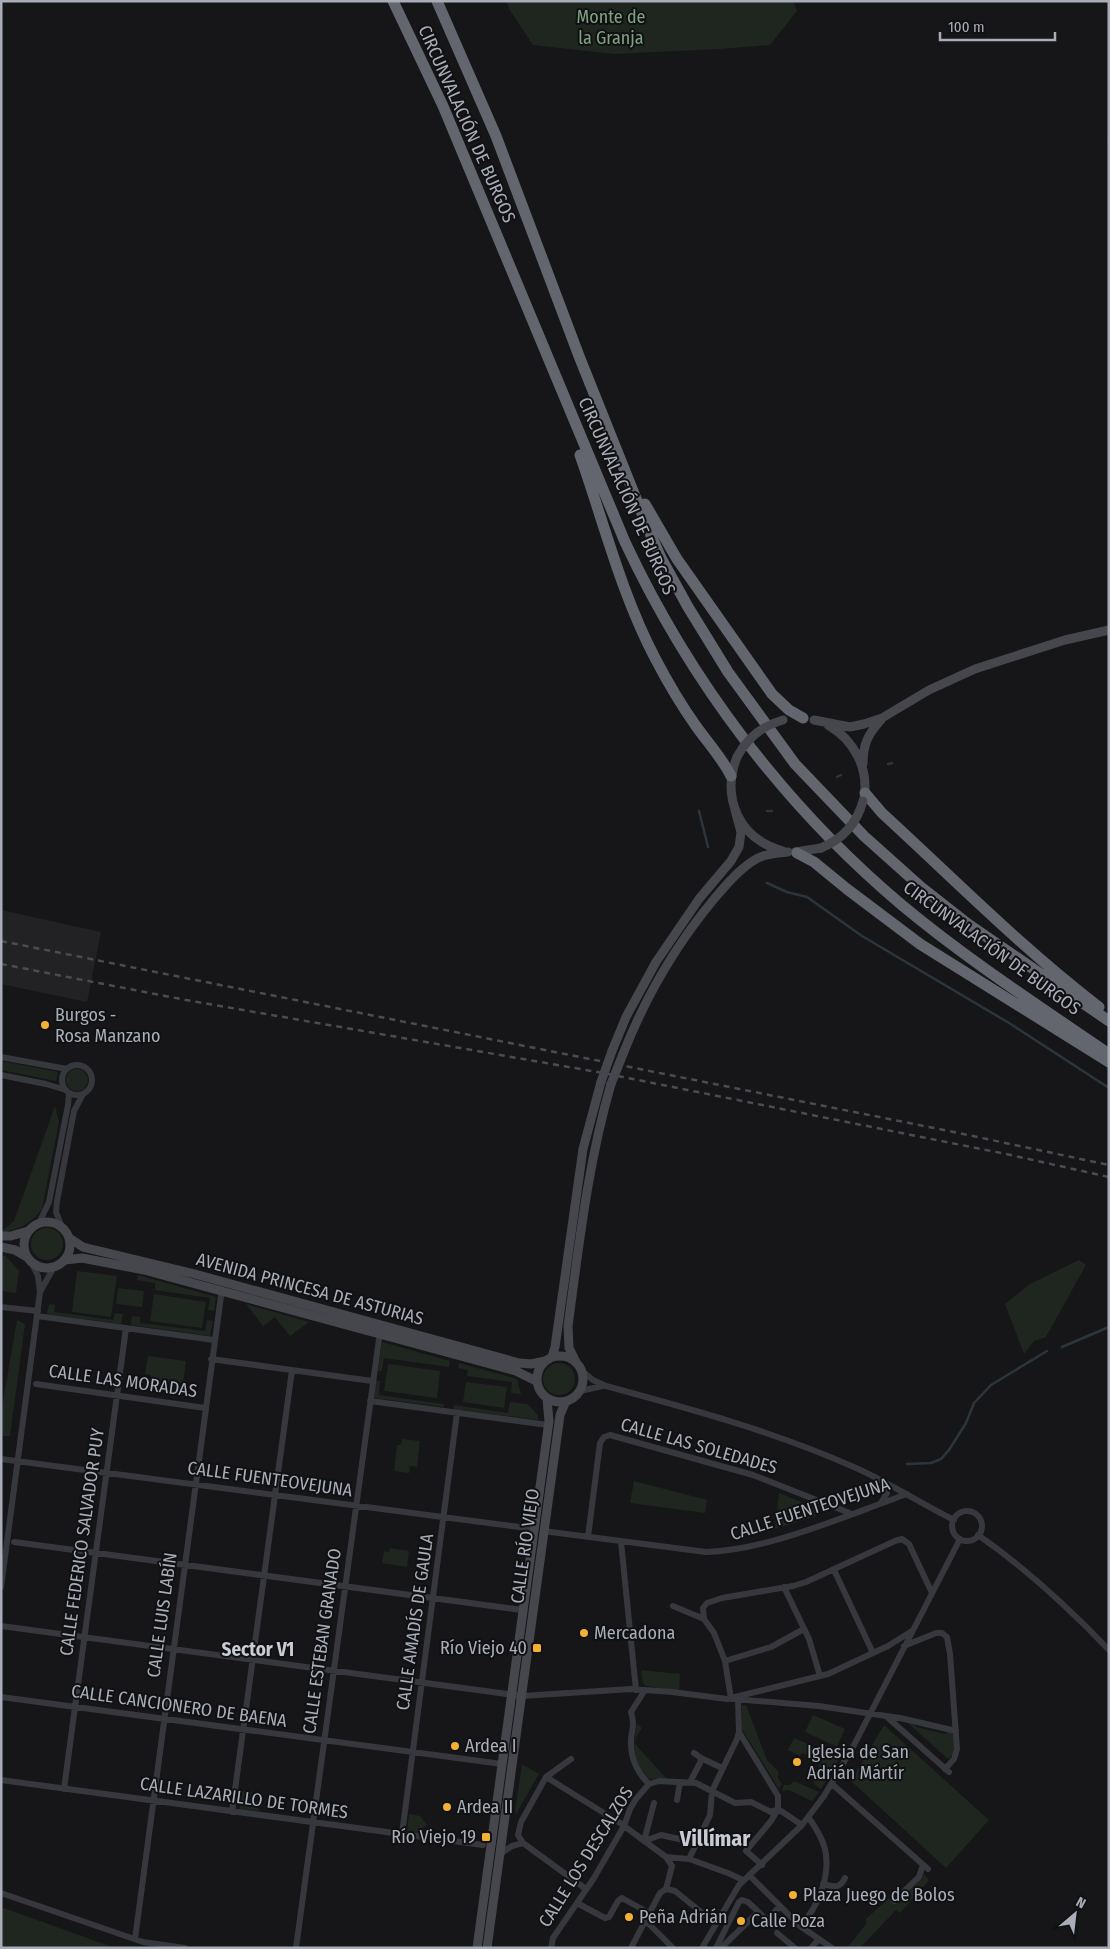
<svg xmlns="http://www.w3.org/2000/svg" width="1110" height="1949" font-family="'Fira Sans Condensed',sans-serif">
  <style>
    .built { fill: #222225 }
    .green { fill: #1e261f }
    .lines { fill: none; stroke-linecap: round; stroke-linejoin: round }
    .stream { stroke: #2c353c; stroke-width: 2.5 }
    .street { stroke: #37383d; stroke-width: 6 }
    .secondary { stroke: #45474d; stroke-width: 9 }
    .highway { stroke: #63666e; stroke-width: 11 }
    .rail { stroke: #4a4c52; stroke-width: 2.5; stroke-dasharray: 6 5; stroke-linecap: butt }
    .secondary-bridge { stroke: #45474d; stroke-width: 9 }
    .poi-dot { fill: #f2b134; stroke: #111113; stroke-width: 2 }
    .labels { text-anchor: middle; dominant-baseline: central; stroke-width: 4; stroke-linejoin: round; paint-order: stroke }
    .park-label { font-size: 18px; fill: #7fa381; stroke: #111113 }
    .street-label { font-size: 18px; fill: #a8adb8; stroke: #111113 }
    .poi-label { font-size: 18px; fill: #a8adb8; stroke: #111113; text-anchor: start }
    .neighbourhood-label { font-size: 19px; font-weight: bold; fill: #c9ccd4; stroke: #111113 }
    .district-label { font-size: 22px; font-weight: bold; fill: #c9ccd4; stroke: #111113 }
  </style>
  <rect width="100%" height="100%" fill="#161618"/>
  <path class="built" d="M 1,910 L 101,932 L 87,1002 L 1,984 Z"/>
  <path class="green" d="M 507,1 L 793,1 L 797,11 L 770,45 L 719,49 L 614,54 L 533,45 L 509,9 Z
    M 1,1061 L 58,1072 L 56,1081 L 1,1070 Z
    M66 1080a11 11 0 1 1 22 0a11 11 0 1 1-22 0Z
    M 55,1106 L 59,1122 L 42,1209 C 33,1222 18,1231 1,1232 L 14,1221 Z
    M31 1244a16 16 0 1 1 32 0a16 16 0 1 1-32 0Z
    M 1,1256 L 6,1256 L 19,1271 L 16,1293 L 1,1291 Z
    M 1079,1260 L 1086,1265 L 1046,1337 L 1034,1341 L 1024,1354 L 1005,1304 L 1030,1284 Z
    M 77,1271 L 117,1276 L 111,1317 L 72,1312 Z
    M 138,1275 L 216,1297 L 214,1311 L 208,1310 L 210,1298 L 155,1290 L 155,1283 L 137,1280 Z
    M 118,1288 L 144,1291 L 142,1307 L 116,1304 Z
    M 154,1294 L 206,1302 L 202,1328 L 150,1321 Z
    M 49,1304 L 55,1305 L 54,1312 L 113,1320 L 115,1313 L 123,1314 L 121,1324 L 47,1314 Z
    M 246,1304 L 309,1322 L 290,1336 L 275,1317 L 263,1326 Z
    M 132,1316 L 140,1317 L 140,1323 L 205,1331 L 207,1320 L 213,1321 L 210,1336 L 131,1325 Z
    M 17,1320 L 25,1324 L 10,1436 L 1,1436 L 1,1412 Z
    M 382,1342 L 450,1361 L 449,1367 L 384,1358 L 382,1371 L 378,1371 Z
    M 148,1356 L 186,1361 L 183,1383 L 151,1379 L 151,1375 L 145,1374 Z
    M543 1379a16 16 0 1 1 32 0a16 16 0 1 1-32 0Z
    M 459,1363 L 517,1379 L 521,1394 L 511,1393 L 512,1382 L 467,1376 L 468,1370 L 458,1368 Z
    M 388,1364 L 440,1371 L 437,1398 L 384,1391 Z
    M 376,1381 L 380,1381 L 379,1395 L 444,1404 L 444,1407 L 374,1398 Z
    M 466,1382 L 507,1387 L 504,1408 L 463,1402 Z
    M 510,1402 L 527,1404 L 538,1415 L 538,1420 L 453,1409 L 454,1405 L 508,1413 Z
    M 402,1439 L 420,1441 L 417,1467 L 410,1466 L 409,1473 L 394,1471 L 397,1445 L 401,1445 Z
    M 634,1481 L 707,1500 L 705,1513 L 630,1503 Z
    M 779,1493 L 816,1508 L 816,1516 L 775,1529 Z
    M 390,1548 L 409,1551 L 407,1567 L 382,1563 L 384,1551 L 389,1552 Z
    M 641,1670 L 680,1674 L 679,1691 L 646,1686 L 643,1684 Z
    M 742,1705 L 746,1705 L 767,1760 L 778,1771 L 778,1778 L 782,1784 L 779,1789 L 742,1729 Z
    M 813,1715 L 845,1729 L 837,1747 L 805,1732 Z
    M 908,1723 L 914,1724 L 916,1727 L 945,1734 L 948,1732 L 952,1733 C 957,1742 956,1753 948,1759 Z
    M 637,1724 L 642,1728 L 636,1737 L 635,1744 L 666,1778 L 649,1779 C 631,1762 633,1746 637,1724 Z
    M 884,1725 L 989,1820 L 946,1868 L 851,1781 Z
    M 794,1738 L 822,1750 L 817,1764 L 809,1760 L 810,1757 L 802,1753 L 800,1756 L 788,1750 Z
    M 827,1753 L 840,1757 L 821,1789 L 815,1785 L 813,1780 L 824,1755 Z
    M 522,1764 L 539,1774 L 516,1814 L 515,1812 Z
    M 794,1781 L 819,1792 L 812,1801 L 789,1790 L 782,1791 L 784,1785 L 790,1785 Z
    M 242,1791 L 253,1792 L 250,1795 L 258,1803 L 256,1805 L 260,1811 L 240,1809 Z
    M 409,1814 L 420,1816 L 427,1825 L 422,1828 L 427,1835 L 407,1832 Z
    M 924,1874 L 929,1880 L 900,1913 L 896,1910 L 860,1948 L 847,1948 L 866,1924 L 866,1919 L 889,1898 L 897,1903 L 922,1879 Z
    M 1,1907 L 115,1948 L 1,1948 Z"/>
  <g class="lines">
    <path class="stream" d="M 1109,135 L 1109,144
      M 888,764 L 892,763
      M 837,777 L 841,775
      M 699,811 L 708,847
      M 767,811 L 772,811
      M 767,883 L 787,892 L 807,897 L 862,936 L 1009,1023 L 1109,1088
      M 1062,1347 L 1109,1327
      M 907,1464 L 931,1463 L 941,1459 L 949,1450 L 966,1423 L 974,1403 L 991,1385 L 1047,1351"/>
    <path class="street" d="M 1,1057 L 67,1069
      M62 1080a15 15 0 1 1 30 0a15 15 0 1 1-30 0Z
      M 1,1075 L 46,1084 L 66,1090
      M 39,1223 L 49,1202 L 68,1105 L 69,1093
      M 62,1227 L 56,1212 L 57,1201 L 74,1111 L 83,1094
      M 40,1292 L 54,1267
      M 1,1307 L 38,1311
      M 37,1316 L 214,1340
      M 211,1359 L 372,1381
      M 581,1370 L 593,1380 L 606,1386 C 691,1409 776,1432 856,1468 C 890,1483 921,1504 954,1520
      M 36,1384 L 205,1408
      M 580,1391 L 603,1386
      M 370,1401 L 548,1425
      M 1,1459 L 534,1529
      M 881,1503 L 887,1493 L 884,1482
      M952 1526a15 15 0 1 1 30 0a15 15 0 1 1-30 0Z
      M 543,1531 L 706,1552 C 770,1550 847,1515 907,1494
      M 978,1535 C 1027,1569 1068,1607 1109,1650
      M 588,1537 L 600,1443 L 604,1437 L 610,1435 L 753,1475 L 852,1514
      M 14,1542 L 522,1610
      M 621,1542 L 636,1690
      M 834,1570 L 873,1653
      M 1,1587 L 40,1292 L 38,1276 L 31,1262
      M 784,1587 L 809,1639 L 820,1676
      M 673,1606 L 704,1619
      M 1,1626 L 522,1696 L 631,1689 L 672,1692 L 727,1699 L 828,1674 L 888,1646 L 912,1631
      M 904,1646 L 936,1633 L 942,1633 L 947,1637 L 950,1654 L 957,1749 L 954,1759 L 945,1769
      M 725,1661 L 771,1647 L 804,1629
      M 645,1690 L 631,1712 C 636,1729 630,1731 631,1744 C 631,1759 638,1774 649,1784
      M 1,1697 L 502,1764
      M 731,1699 L 725,1661 L 714,1633 L 704,1619 L 703,1608 L 707,1603 L 722,1598 L 793,1586 L 806,1582 L 895,1541 L 902,1539 L 909,1544 L 932,1593
      M 733,1699 L 819,1706 L 900,1718 L 956,1731
      M 738,1700 L 739,1732 L 778,1796 L 778,1809 L 771,1821 L 746,1851 L 762,1865
      M 887,1717 L 949,1772
      M 694,1753 L 701,1758 L 722,1768
      M 571,1759 L 546,1777 L 521,1822 L 518,1835 L 523,1843 L 586,1889
      M 546,1777 L 620,1823 L 666,1857 L 689,1859 L 728,1873 L 743,1880
      M 1,1780 L 483,1845
      M 690,1782 L 700,1763 L 701,1758
      M 832,1784 L 928,1869
      M 64,1789 L 126,1328
      M 677,1800 L 680,1782
      M 232,1812 L 292,1370
      M 402,1834 L 457,1413
      M 644,1841 L 661,1835 L 697,1843
      M 644,1841 L 654,1803
      M 500,1854 L 512,1846 L 523,1843
      M 689,1859 L 710,1815 L 712,1791 L 737,1739 L 739,1732
      M 749,1875 L 800,1926 L 832,1948
      M 823,1884 C 834,1887 840,1889 845,1878
      M 666,1889 L 675,1891 L 716,1924
      M 1,1893 L 143,1942 L 185,1948
      M 894,1901 L 919,1877 L 923,1865
      M 577,1903 L 605,1918 L 609,1917 L 618,1901 L 622,1898 L 649,1913
      M 645,1920 L 673,1948
      M 800,1926 C 818,1908 831,1875 825,1849 C 822,1837 816,1828 809,1818
      M 777,1933 L 795,1948
      M 135,1939 L 221,1296
      M 296,1948 L 379,1339
      M 551,1948 L 553,1938 L 594,1878 L 624,1826 L 630,1809 L 636,1799 L 649,1784 L 659,1781 L 696,1783 L 735,1803 L 751,1802 L 771,1812 L 778,1809 L 802,1825
      M 631,1948 L 660,1893 L 666,1889 L 672,1866 L 666,1857
      M 702,1948 L 739,1885 L 802,1825 L 824,1796 L 854,1745 L 960,1539
      M 716,1948 L 739,1902 L 742,1900 L 748,1902 L 767,1920 L 779,1907
      M 721,1948 L 758,1912
      M 811,1948 L 818,1940"/>
    <path class="secondary" d="M 814,720 L 850,727 L 864,724 L 882,718 L 929,690 L 975,669 L 1065,640 L 1109,630
      M 828,725 C 854,740 869,768 864,798
      M 737,757 C 721,798 739,839 783,851
      M 863,764 C 863,744 868,734 881,720
      M 795,852 L 821,848
      M 612,1051 L 626,1017 L 656,962 L 699,899 L 731,861 L 739,847 L 741,832 L 735,810
      M 623,1054 C 645,998 675,946 714,899 C 727,884 741,867 758,858 C 768,853 778,853 788,852
      M24 1245a23 23 0 1 1 46 0a23 23 0 1 1-46 0Z
      M 1,1236 L 11,1236 L 28,1231
      M 69,1238 L 83,1247 L 191,1273 L 519,1363 L 531,1364 L 545,1361
      M 1,1247 L 15,1250 L 27,1257
      M 65,1260 L 82,1258 L 144,1270 L 516,1371 L 536,1381
      M537 1379a23 23 0 1 1 46 0a23 23 0 1 1-46 0Z
      M 552,1357 L 555,1347 L 583,1149 L 601,1082
      M 576,1362 L 569,1348 L 568,1326 C 579,1245 588,1163 611,1084
      M 477,1948 L 549,1421 L 547,1399
      M 487,1948 L 560,1415 L 566,1401"/>
    <path class="highway" d="M 393,1 L 443,106 L 625,542 C 690,681 785,807 903,906 C 968,960 1039,1006 1109,1054
      M 437,1 L 496,136 L 579,356 L 647,526 L 661,558 L 688,607 L 728,672 L 795,764 L 864,836 L 921,887 L 968,924 L 1109,1021
      M 580,455 C 604,523 621,593 655,658 C 667,681 681,705 696,726 C 708,743 722,758 731,776
      M 645,504 L 677,559 L 772,694 L 789,710 L 803,718
      M 865,793 L 882,813 C 954,879 1022,948 1099,1007
      M 797,853 L 814,862 L 847,889 L 920,944 L 1109,1062"/>
    <path class="rail" d="M 1,941 L 949,1131 L 1109,1165
      M 1,964 L 186,1000 L 603,1073 L 1006,1154 L 1109,1177"/>
    <path class="secondary-bridge" d="M 737,757 C 747,738 761,726 783,720
      M 821,848 C 843,839 857,823 863,801
      M 601,1082 L 612,1051
      M 611,1084 L 623,1054"/>
  </g>
  <g class="poi-dot">
    <circle cx="45" cy="1025" r="5"/>
    <circle cx="584" cy="1633" r="5"/>
    <rect x="532" y="1643" width="10" height="10" rx="2.5"/>
    <circle cx="455" cy="1746" r="5"/>
    <circle cx="797" cy="1762" r="5"/>
    <circle cx="447" cy="1807" r="5"/>
    <rect x="481" y="1832" width="10" height="10" rx="2.5"/>
    <circle cx="793" cy="1895" r="5"/>
    <circle cx="629" cy="1917" r="5"/>
    <circle cx="741" cy="1921" r="5"/>
  </g>
  <g class="labels">
    <g class="park-label">
      <text x="611" y="17">Monte de<tspan x="611" dy="21">la Granja</tspan></text>
    </g>
    <g class="street-label">
      <text transform="translate(467 124) rotate(66)">CIRCUNVALACIÓN DE BURGOS</text>
      <text transform="translate(627 496) rotate(66)">CIRCUNVALACIÓN DE BURGOS</text>
      <text transform="translate(992 948) rotate(36)">CIRCUNVALACIÓN DE BURGOS</text>
      <text transform="translate(310 1289) rotate(15)">AVENIDA PRINCESA DE ASTURIAS</text>
      <text transform="translate(123 1381) rotate(8)">CALLE LAS MORADAS</text>
      <text transform="translate(699 1446) rotate(16)">CALLE LAS SOLEDADES</text>
      <text transform="translate(270 1479) rotate(8)">CALLE FUENTEOVEJUNA</text>
      <text transform="translate(810 1509) rotate(-18)">CALLE FUENTEOVEJUNA</text>
      <text transform="translate(82 1542) rotate(-82)">CALLE FEDERICO SALVADOR PUY</text>
      <text transform="translate(525 1546) rotate(-82)">CALLE RÍO VIEJO</text>
      <text transform="translate(162 1615) rotate(-82)">CALLE LUIS LABÍN</text>
      <text transform="translate(415 1622) rotate(-82)">CALLE AMADÍS DE GAULA</text>
      <text transform="translate(322 1641) rotate(-82)">CALLE ESTEBAN GRANADO</text>
      <text transform="translate(179 1706) rotate(8)">CALLE CANCIONERO DE BAENA</text>
      <text transform="translate(244 1798) rotate(8)">CALLE LAZARILLO DE TORMES</text>
      <text transform="translate(586 1857) rotate(-58)">CALLE LOS DESCALZOS</text>
    </g>
    <g class="poi-label">
      <text x="55" y="1015">Burgos -<tspan x="55" dy="21">Rosa Manzano</tspan></text>
      <text x="594" y="1633">Mercadona</text>
      <text x="527" y="1648" text-anchor="end">Río Viejo 40</text>
      <text x="465" y="1746">Ardea I</text>
      <text x="807" y="1752">Iglesia de San<tspan x="807" dy="21">Adrián Mártír</tspan></text>
      <text x="457" y="1807">Ardea II</text>
      <text x="476" y="1837" text-anchor="end">Río Viejo 19</text>
      <text x="803" y="1895">Plaza Juego de Bolos</text>
      <text x="639" y="1917">Peña Adrián</text>
      <text x="751" y="1921">Calle Poza</text>
    </g>
    <g class="neighbourhood-label">
      <text x="258" y="1649">Sector V1</text>
    </g>
    <g class="district-label">
      <text x="715" y="1838">Villímar</text>
    </g>
  </g>
  <rect width="1110" height="1949" fill="none" stroke="#a8adb8" stroke-width="5"/>
  <g transform="translate(1075 1914) rotate(28)" stroke="#111113" stroke-width="4" paint-order="stroke">
  <path d="M0-4L9 19L0 12L-9 19Z" fill="#a8adb8"/>
  <text y="-8" font-size="14" font-weight="bold" text-anchor="middle" fill="#a8adb8">N</text>
  </g>
  <path d="M940 32v8h115v-8" fill="none" stroke="#a8adb8" stroke-width="2.5"/>
  <text x="948" y="32" font-size="15" fill="#a8adb8" stroke="#111113" stroke-width="4" paint-order="stroke">100 m</text>
</svg>
